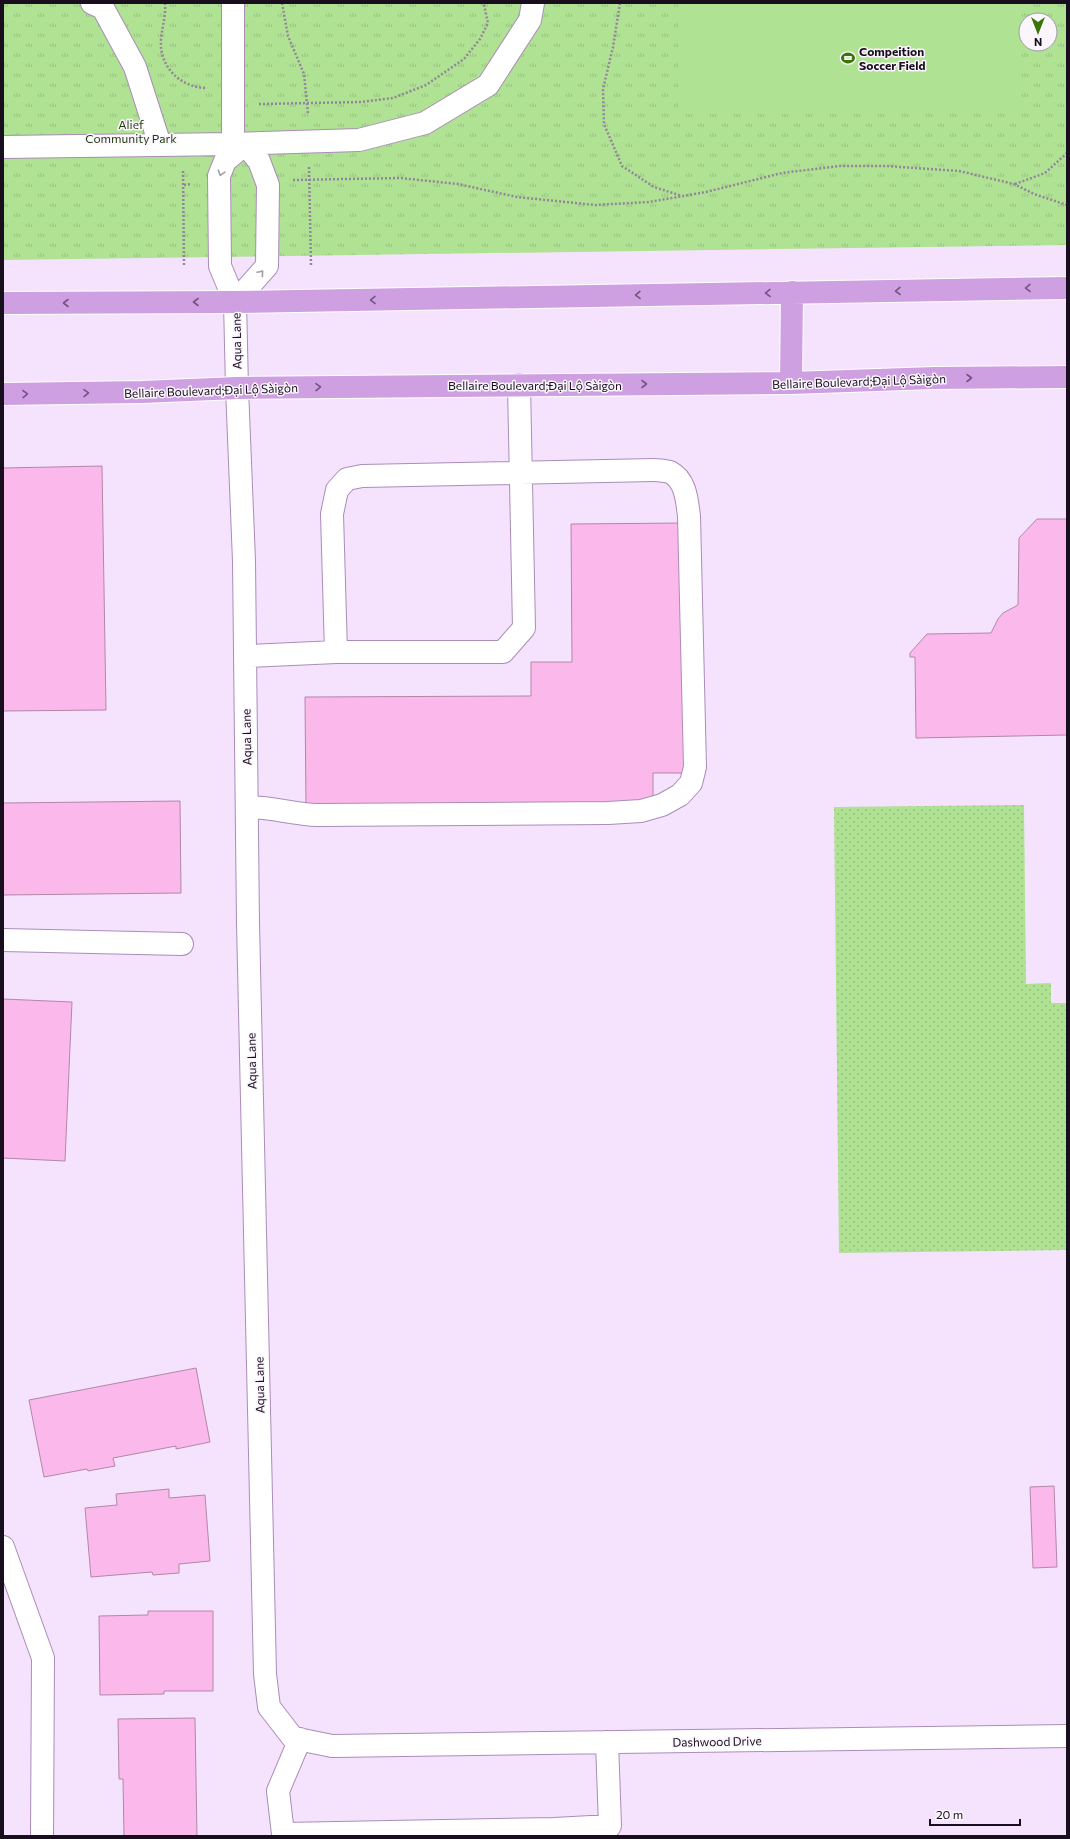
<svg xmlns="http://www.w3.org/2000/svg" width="1070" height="1839" font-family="Commissioner,sans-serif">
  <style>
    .grass { fill: url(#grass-dots) }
    .park { fill: url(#park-tufts); fill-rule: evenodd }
    .pitch { fill: #b0e294 }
    .building { fill: #fbb8eb; stroke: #b287a8 }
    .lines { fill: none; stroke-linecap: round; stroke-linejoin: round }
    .minor-casing { stroke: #aa8db7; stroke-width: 24 }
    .major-casing { stroke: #fff; stroke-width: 24 }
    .path { stroke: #93859a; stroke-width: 2.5; stroke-dasharray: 2 2; stroke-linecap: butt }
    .minor { stroke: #fff; stroke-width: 22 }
    .major { stroke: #ce9fe1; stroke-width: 22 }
    .oneway { stroke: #a39fa5 }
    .oneway2 { stroke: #73567f }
    .labels { text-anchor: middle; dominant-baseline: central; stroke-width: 3; stroke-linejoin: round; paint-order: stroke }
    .poi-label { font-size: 12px; font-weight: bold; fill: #180e1d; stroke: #fbf5fe; text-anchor: start }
    .park-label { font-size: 12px; fill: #1d390a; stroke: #fbf5fe }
    .street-label { font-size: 12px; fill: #180e1d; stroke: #fbf5fe }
  </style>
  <defs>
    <pattern id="grass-dots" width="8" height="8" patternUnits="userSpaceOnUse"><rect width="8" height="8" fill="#b0e294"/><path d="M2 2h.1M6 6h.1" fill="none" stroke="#97c17f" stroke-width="1.8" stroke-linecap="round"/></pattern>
    <pattern id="park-tufts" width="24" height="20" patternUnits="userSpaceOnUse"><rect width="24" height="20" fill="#b0e294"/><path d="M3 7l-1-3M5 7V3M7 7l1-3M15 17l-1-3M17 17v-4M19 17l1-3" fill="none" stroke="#97c17f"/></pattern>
  </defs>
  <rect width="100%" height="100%" fill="#f5e3fe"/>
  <path class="grass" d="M 1024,805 L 1026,984 L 1051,983 L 1051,1003 L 1067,1003 L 1067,1250 L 839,1253 L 834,807 Z"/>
  <path class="park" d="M 3,3 L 1067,3 L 1067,245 L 3,260 ZM 1026,20 L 1050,20 L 1050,44 L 1026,44 Z"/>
  <path class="pitch" d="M 679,3 L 1017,3 L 1018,113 L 679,114 Z"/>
  <path class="building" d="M 102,466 L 106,710 L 3,711 L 3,468 Z
    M 1037,519 L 1067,519 L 1067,735 L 916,738 L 915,657 L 910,657 L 910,653 L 927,634 L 991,633 L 998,619 L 1003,613 L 1018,605 L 1019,538 Z
    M 682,523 L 684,773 L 653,773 L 653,805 L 306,808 L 305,697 L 531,696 L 531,662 L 572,662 L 571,524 Z
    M 180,801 L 181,893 L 3,895 L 3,803 Z
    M 3,999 L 72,1002 L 65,1161 L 3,1158 Z
    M 196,1368 L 210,1442 L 176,1449 L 176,1446 L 113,1458 L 115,1466 L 88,1471 L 87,1469 L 44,1477 L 29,1400 Z
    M 1054,1486 L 1057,1567 L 1033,1568 L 1030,1487 Z
    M 169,1489 L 169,1498 L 205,1495 L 210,1561 L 179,1564 L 179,1573 L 153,1575 L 152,1572 L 91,1577 L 85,1508 L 117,1505 L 116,1494 Z
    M 148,1611 L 213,1611 L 213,1691 L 164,1691 L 164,1694 L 100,1695 L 99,1616 L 148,1615 Z
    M 195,1718 L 197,1836 L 124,1836 L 123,1779 L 119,1779 L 118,1719 Z"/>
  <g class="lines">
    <g class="minor-casing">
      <path id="minor" d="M 92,3 L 103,8 L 135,67 L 160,145
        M 233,144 L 233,3
        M 245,144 L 225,161 L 219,176 L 220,266 L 235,302 L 237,388 L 244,561 L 248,923 L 265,1674 L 269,1707 L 293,1738 L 332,1746 L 1067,1736
        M 3,147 L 233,144 L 359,140 L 425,123 L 488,85 L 530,20 L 533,3
        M 235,302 L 267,266 L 268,185 L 259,161 L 245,144
        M 246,656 L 336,652 L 503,652 L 524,628 L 519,385
        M 247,807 C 271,807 293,814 317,815 L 608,813 L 641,811 L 662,805 L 680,795 L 691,783 L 695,767 L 689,516 C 687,501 686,480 670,472 C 665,471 659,470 654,470 L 362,476 L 347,479 L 337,490 L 332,514 L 336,652
        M 3,940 L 182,944
        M 3,1547 L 43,1658 L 42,1836
        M 300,1739 L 278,1791 L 283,1834 L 554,1829 L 610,1826 L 607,1742"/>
    </g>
    <g class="major-casing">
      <path id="major" d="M 3,303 L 235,302 L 1067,288
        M 791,383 L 792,292
        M 3,394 L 142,392 L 237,388 L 791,383 L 934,378 L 1067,377"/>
    </g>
    <path class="path" d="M 165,3 C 166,16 162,27 161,40 C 159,67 181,88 207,88
      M 282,3 L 288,36 L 304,74 L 308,114
      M 620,3 L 613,47 L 603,89 L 604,124 L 622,166 L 654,187 L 682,196
      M 259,104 L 360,102 L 393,98 L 426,85 L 464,59 L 480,39 L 488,23 L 484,5 L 481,3
      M 309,167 L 311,265
      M 183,171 L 184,267
      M 293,180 L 400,178 L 458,184 L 517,197 L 595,205 L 649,202 L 706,192 L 782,173 L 839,166 L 886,166 L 959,171 L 1014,184 L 1034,194 L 1067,205
      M 1015,184 L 1045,173 L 1067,153
      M 184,185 L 192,184"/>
    <use href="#minor" class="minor"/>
    <use href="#major" class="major"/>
  </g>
  <defs><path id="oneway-chevron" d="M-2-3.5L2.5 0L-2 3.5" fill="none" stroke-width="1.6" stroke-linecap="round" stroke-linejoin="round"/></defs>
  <g class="oneway">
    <use href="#oneway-chevron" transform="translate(221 173) rotate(107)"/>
    <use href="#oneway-chevron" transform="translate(261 273) rotate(-49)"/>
  </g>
  <g class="oneway2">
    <use href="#oneway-chevron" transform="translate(1028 288) rotate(179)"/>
    <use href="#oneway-chevron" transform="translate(898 291) rotate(179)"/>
    <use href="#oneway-chevron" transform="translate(768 293) rotate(179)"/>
    <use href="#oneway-chevron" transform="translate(638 295) rotate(179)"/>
    <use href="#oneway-chevron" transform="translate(373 300) rotate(179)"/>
    <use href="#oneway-chevron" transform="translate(196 302) rotate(180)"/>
    <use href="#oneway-chevron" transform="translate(66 303) rotate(180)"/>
    <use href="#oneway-chevron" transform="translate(969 378)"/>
    <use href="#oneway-chevron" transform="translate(644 384)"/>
    <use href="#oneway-chevron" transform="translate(318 387) rotate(-1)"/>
    <use href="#oneway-chevron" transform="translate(86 393) rotate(-1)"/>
    <use href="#oneway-chevron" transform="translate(25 394) rotate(-1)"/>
  </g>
  <defs>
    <g id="stadium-bare" transform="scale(1.08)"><path d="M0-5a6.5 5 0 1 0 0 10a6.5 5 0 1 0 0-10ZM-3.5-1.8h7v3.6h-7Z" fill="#3c7506" stroke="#fbf5fe" stroke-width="2.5" paint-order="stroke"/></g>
  </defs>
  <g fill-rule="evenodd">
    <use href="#stadium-bare" x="848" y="58"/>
  </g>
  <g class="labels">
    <g class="poi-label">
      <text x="859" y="51">Compeition<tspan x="859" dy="14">Soccer Field</tspan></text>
    </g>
    <g class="park-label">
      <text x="131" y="124">Alief<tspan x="131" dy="14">Community Park</tspan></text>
    </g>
    <g class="street-label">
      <text transform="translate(236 341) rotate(-91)">Aqua Lane</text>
      <text transform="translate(859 381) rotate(-2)">Bellaire Boulevard;Đại Lộ Sàigòn</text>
      <text x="535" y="385">Bellaire Boulevard;Đại Lộ Sàigòn</text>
      <text transform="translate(211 390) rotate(-2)">Bellaire Boulevard;Đại Lộ Sàigòn</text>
      <text transform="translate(246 737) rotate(-91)">Aqua Lane</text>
      <text transform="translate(251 1061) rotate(-91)">Aqua Lane</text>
      <text transform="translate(259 1385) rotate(-91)">Aqua Lane</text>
      <text transform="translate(717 1741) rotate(-1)">Dashwood Drive</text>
    </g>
  </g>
  <rect width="1070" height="1839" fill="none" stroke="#180e1d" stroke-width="8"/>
  <g transform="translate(1038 32) rotate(180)"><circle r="19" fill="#fbf5fe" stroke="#a099a4"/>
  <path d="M0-3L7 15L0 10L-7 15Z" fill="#3c7506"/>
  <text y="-6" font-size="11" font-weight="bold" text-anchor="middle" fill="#180e1d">N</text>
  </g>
  <path d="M930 1819v6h90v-6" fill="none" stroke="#180e1d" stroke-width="2"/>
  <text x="936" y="1819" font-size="12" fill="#180e1d" stroke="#fbf5fe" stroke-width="3" paint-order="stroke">20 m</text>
</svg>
